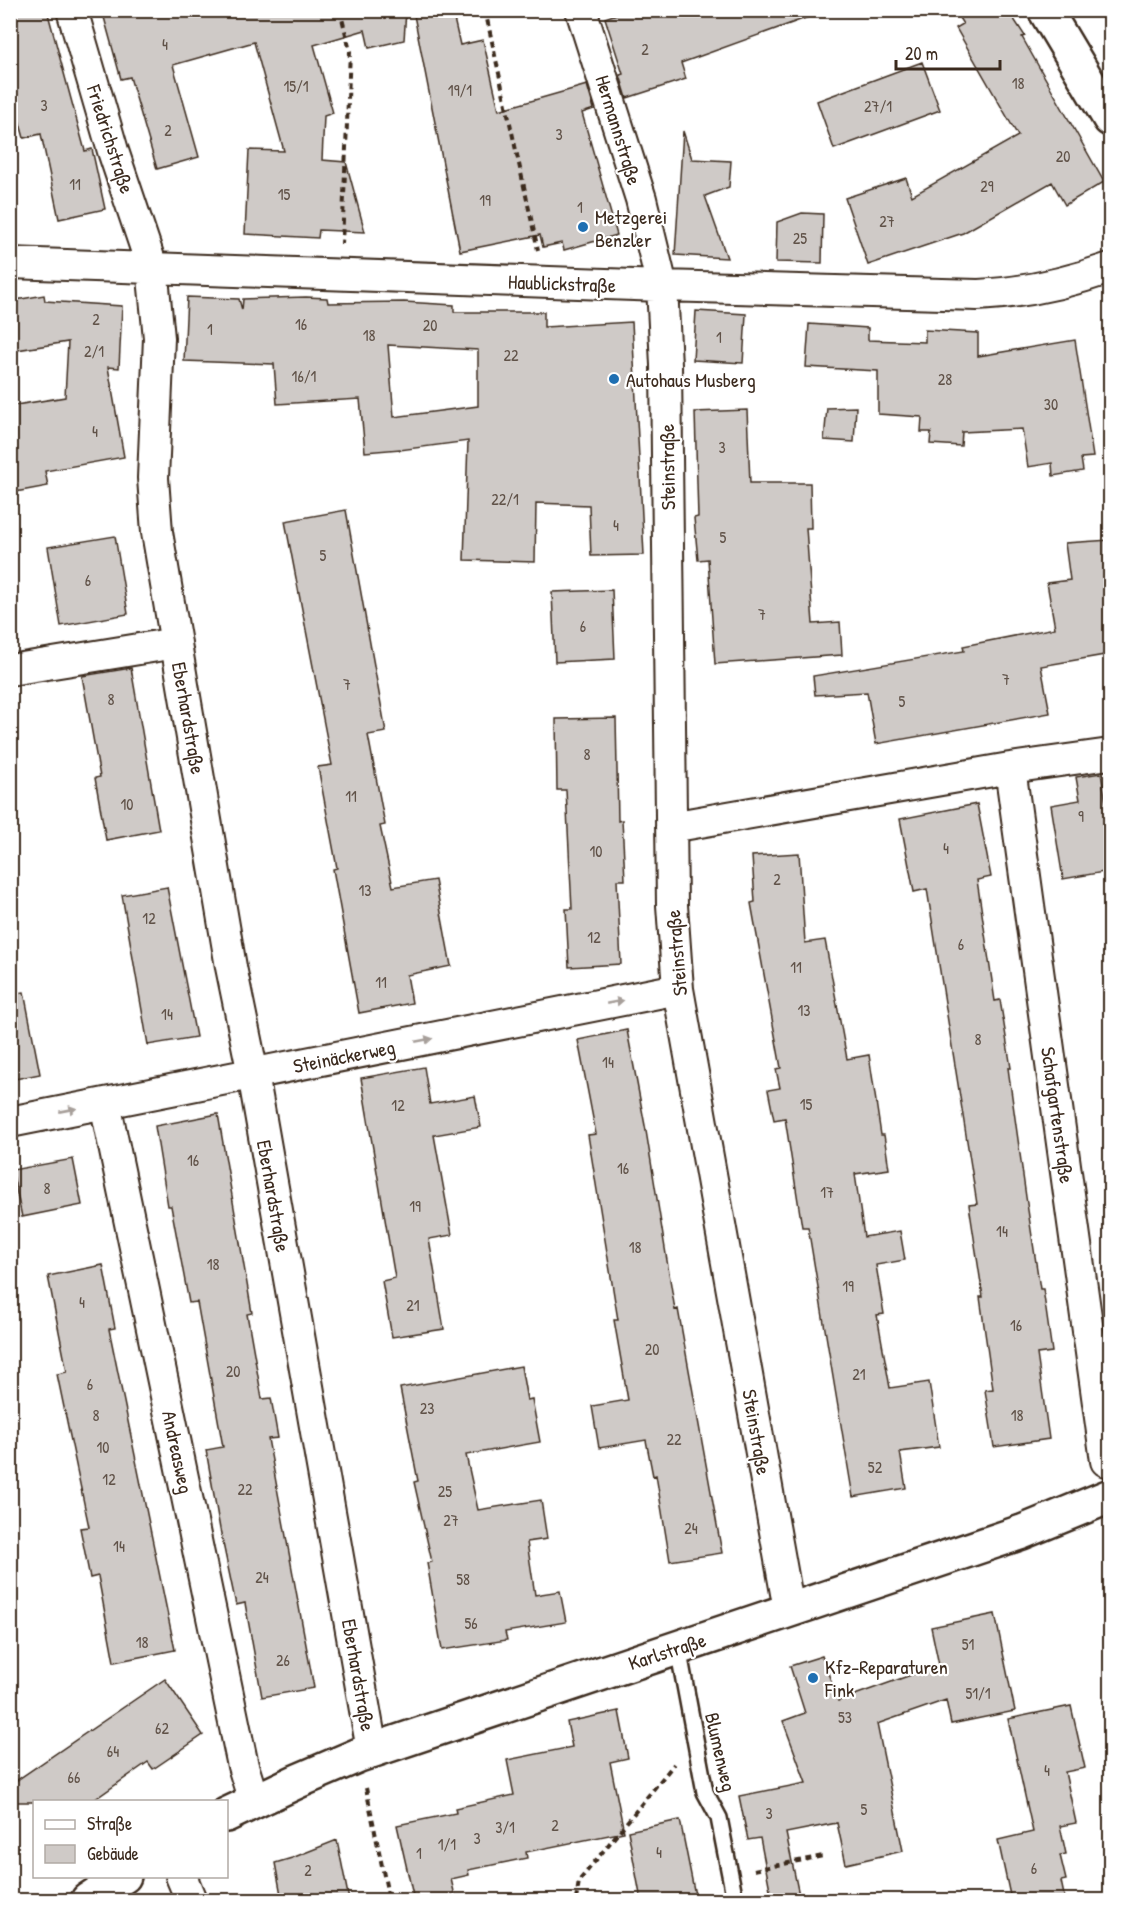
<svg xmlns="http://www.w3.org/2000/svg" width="1121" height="1911" font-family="'Patrick Hand',sans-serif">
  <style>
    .building { fill: #cfcac7; stroke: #3b2a1e; stroke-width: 1.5; fill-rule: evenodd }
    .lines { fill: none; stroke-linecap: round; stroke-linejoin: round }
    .lane-casing { stroke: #3b2a1e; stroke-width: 20 }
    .street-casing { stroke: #3b2a1e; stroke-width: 34 }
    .secondary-casing { stroke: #3b2a1e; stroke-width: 38 }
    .path { stroke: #3b2a1e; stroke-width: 4; stroke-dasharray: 6 4.5; stroke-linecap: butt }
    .lane { stroke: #fff; stroke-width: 15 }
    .street { stroke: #fff; stroke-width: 30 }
    .secondary { stroke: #fff; stroke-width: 33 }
    .oneway { fill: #a79f9a }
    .poi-dot { fill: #1f6fb2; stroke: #fff; stroke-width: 2 }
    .labels { text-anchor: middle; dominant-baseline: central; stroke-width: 4.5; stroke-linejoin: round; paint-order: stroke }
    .number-label { font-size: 16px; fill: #605248 }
    .street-label { font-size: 20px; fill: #3b2a1e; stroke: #fff }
    .poi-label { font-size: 20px; fill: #3b2a1e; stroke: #fff; text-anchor: start }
  </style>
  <rect width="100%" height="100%" fill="#fff"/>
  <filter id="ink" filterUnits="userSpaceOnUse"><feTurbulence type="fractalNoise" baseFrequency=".0167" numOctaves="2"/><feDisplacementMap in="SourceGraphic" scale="12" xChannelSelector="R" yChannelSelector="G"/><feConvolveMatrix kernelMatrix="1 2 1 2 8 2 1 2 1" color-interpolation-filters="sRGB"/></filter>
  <g filter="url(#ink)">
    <path class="building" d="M 10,10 L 47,10 L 85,151 L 92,149 L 105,209 L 59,219 L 41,134 L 24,138 L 10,87 Z
      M 102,10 L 406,10 L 404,40 L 369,48 L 365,30 L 314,45 L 333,113 L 324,116 L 322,160 L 346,162 L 365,232 L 319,230 L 318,238 L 245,234 L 249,150 L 284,151 L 254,42 L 173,65 L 199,157 L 157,169 L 130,77 L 121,79 Z
      M 413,10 L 452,10 L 460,45 L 483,40 L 499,110 L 587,85 L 594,109 L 582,113 L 617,235 L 564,250 L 562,243 L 543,247 L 540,235 L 460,251 Z
      M 628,10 L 816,10 L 817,14 L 681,63 L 686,79 L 627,98 L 620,75 L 623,74 L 605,18 Z
      M 954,10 L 1008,10 L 1025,36 L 1022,37 L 1104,182 L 1065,205 L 1052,182 L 963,233 L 868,265 L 845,198 L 906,178 L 912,196 L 1018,136 L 956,28 L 963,24 Z
      M 922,62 L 940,110 L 834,149 L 817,101 Z
      M 683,131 L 692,159 L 731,161 L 729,187 L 705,196 L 727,258 L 675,255 Z
      M 802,213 L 823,214 L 822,263 L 776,262 L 777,222 Z
      M 44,295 L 45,301 L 122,306 L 119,368 L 108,367 L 124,457 L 45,471 L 48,486 L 10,493 L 10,406 L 65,397 L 68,342 L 10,351 L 10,301 Z
      M 187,297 L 239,299 L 242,310 L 243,299 L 306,297 L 327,298 L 328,303 L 404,302 L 454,305 L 454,312 L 544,312 L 544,327 L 632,322 L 644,555 L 591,556 L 589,505 L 536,503 L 535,562 L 464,560 L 468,441 L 400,450 L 400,449 L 365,452 L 360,399 L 277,404 L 274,364 L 184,361 ZM 388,345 L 478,350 L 478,406 L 394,417 Z
      M 696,311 L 746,314 L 743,363 L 693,360 Z
      M 809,324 L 868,328 L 868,340 L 925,342 L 925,330 L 978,333 L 978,356 L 1075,340 L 1093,457 L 1081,458 L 1083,471 L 1053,476 L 1052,463 L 1028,467 L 1022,429 L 962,432 L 961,446 L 930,444 L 931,432 L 921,432 L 922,417 L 878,414 L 878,371 L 806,367 Z
      M 856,407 L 854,442 L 824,440 L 827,408 Z
      M 747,410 L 750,483 L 810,483 L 811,528 L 806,528 L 813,624 L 840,622 L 842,655 L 715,664 L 708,559 L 698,560 L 694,518 L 698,517 L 695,412 Z
      M 346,510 L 386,732 L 368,735 L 385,825 L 380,826 L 393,887 L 435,880 L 451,966 L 407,975 L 412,1003 L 359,1013 L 333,869 L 337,868 L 318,767 L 332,765 L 285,521 Z
      M 115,536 L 128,614 L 61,626 L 48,547 Z
      M 1110,540 L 1110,654 L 1041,666 L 1050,713 L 876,744 L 867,692 L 815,695 L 813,676 L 964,651 L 963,646 L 1055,628 L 1047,583 L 1070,580 L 1065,543 Z
      M 612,590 L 615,659 L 555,662 L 552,592 Z
      M 131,668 L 159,830 L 106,840 L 95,778 L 100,777 L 82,676 Z
      M 616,718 L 618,821 L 622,820 L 625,880 L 617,880 L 621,964 L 569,967 L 566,909 L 572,909 L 566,790 L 557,790 L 556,719 Z
      M 1101,773 L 1110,826 L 1110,833 L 1104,834 L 1110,871 L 1063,879 L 1051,805 L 1080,800 L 1076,777 Z
      M 977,804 L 991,877 L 977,880 L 995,1001 L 1000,1000 L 1011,1068 L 1008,1068 L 1026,1197 L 1040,1289 L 1043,1289 L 1052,1352 L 1037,1354 L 1049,1439 L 994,1447 L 985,1390 L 993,1389 L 980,1297 L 983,1297 L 969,1205 L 977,1204 L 927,889 L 914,892 L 900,819 Z
      M 799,853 L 805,943 L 825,940 L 847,1059 L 869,1055 L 881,1135 L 884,1135 L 889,1169 L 855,1174 L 864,1237 L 900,1231 L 905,1260 L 876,1265 L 884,1314 L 877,1315 L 890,1388 L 929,1382 L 939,1447 L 900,1452 L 906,1488 L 853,1497 L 808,1227 L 802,1227 L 785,1118 L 774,1120 L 768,1090 L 780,1088 L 776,1069 L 781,1068 L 751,903 L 755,902 L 752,856 Z
      M 167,887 L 196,1037 L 148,1045 L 122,895 Z
      M 24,992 L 40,1074 L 10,1080 L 10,994 Z
      M 627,1030 L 646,1131 L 675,1310 L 678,1309 L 722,1553 L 670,1561 L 656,1475 L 653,1476 L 646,1440 L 599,1448 L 592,1406 L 628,1400 L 614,1320 L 618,1320 L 588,1135 L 596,1134 L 578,1040 Z
      M 424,1067 L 430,1104 L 475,1096 L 481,1127 L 434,1135 L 452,1235 L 429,1239 L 444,1329 L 392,1337 L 382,1281 L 395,1278 L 361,1078 Z
      M 218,1114 L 252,1313 L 247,1314 L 262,1399 L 271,1398 L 278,1438 L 268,1439 L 314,1688 L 262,1697 L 245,1603 L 236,1605 L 220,1529 L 206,1450 L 223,1447 L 197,1302 L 189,1303 L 171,1206 L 168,1206 L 155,1126 Z
      M 73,1159 L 82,1205 L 22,1217 L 12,1170 Z
      M 103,1265 L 115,1328 L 109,1329 L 175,1650 L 114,1662 L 98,1576 L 90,1578 L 80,1528 L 89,1527 L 57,1374 L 67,1372 L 48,1276 Z
      M 521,1366 L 527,1400 L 532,1399 L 540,1442 L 466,1455 L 478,1510 L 541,1500 L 547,1539 L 527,1542 L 535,1595 L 560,1591 L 566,1622 L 505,1632 L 507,1640 L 442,1650 L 427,1563 L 432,1562 L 414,1482 L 418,1481 L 400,1388 Z
      M 995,1614 L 1015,1711 L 951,1724 L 946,1700 L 877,1724 L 903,1851 L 846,1864 L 837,1823 L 786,1833 L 800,1900 L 772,1900 L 760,1838 L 748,1840 L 739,1796 L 806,1783 L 783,1721 L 805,1713 L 790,1666 L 822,1656 L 838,1701 L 939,1665 L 931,1627 Z
      M 165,1679 L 203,1735 L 153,1769 L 148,1762 L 91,1802 L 10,1802 L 10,1785 Z
      M 1071,1706 L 1085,1768 L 1065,1772 L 1076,1823 L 1060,1826 L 1066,1854 L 1060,1855 L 1066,1880 L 1061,1881 L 1065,1900 L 1011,1900 L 998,1840 L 1033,1832 L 1008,1719 Z
      M 619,1711 L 628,1758 L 610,1762 L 624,1832 L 526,1852 L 527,1858 L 468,1870 L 469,1875 L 451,1879 L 456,1900 L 414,1900 L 397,1825 L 456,1813 L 455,1808 L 514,1795 L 507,1760 L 572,1747 L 567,1722 Z
      M 680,1820 L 696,1900 L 641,1900 L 628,1831 Z
      M 337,1840 L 349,1900 L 282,1900 L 275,1863 L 292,1858 Z"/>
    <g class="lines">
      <g class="lane-casing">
        <path id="lane" d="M 678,1648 L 705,1792 L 719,1818 L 735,1900"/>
      </g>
      <g class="street-casing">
        <path id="street" d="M 72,10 L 113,151 L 152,267 L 159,338 L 153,478 L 157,532 L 231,967 L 253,1074 L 372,1750
          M 581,10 L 641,199 L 662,286 L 666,365 L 672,905 L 678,989 L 786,1593 L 790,1610
          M 10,263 L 662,286 L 978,295 C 1025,293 1067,283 1110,268
          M 10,670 L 176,643
          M 1010,768 L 1106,1461
          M 671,827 L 1010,768 L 1110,754
          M 105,1103 L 243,1766 L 254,1801
          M 10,1122 L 678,989
          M 181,1876 L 191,1900"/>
      </g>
      <g class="secondary-casing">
        <path id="secondary" d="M 1045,10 L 1110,119
          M 226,1815 L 298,1781 L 359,1755 L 1022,1532 L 1110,1496
          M 88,1900 L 124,1876"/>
      </g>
      <path class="path" d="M 340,10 L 350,51 L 342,244
        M 485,10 L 538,250
        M 366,1788 L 389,1900
        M 754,1870 L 823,1856
        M 576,1900 L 579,1881 L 674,1764"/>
      <use href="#lane" class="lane"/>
      <use href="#street" class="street"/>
      <use href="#secondary" class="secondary"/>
    </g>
    <defs><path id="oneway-solid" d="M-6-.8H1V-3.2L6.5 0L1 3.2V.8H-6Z" transform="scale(1.5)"/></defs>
    <g class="oneway">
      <use href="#oneway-solid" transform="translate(615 1002) rotate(-11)"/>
      <use href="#oneway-solid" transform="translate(424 1040) rotate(-11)"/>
      <use href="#oneway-solid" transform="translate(68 1110) rotate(-11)"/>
    </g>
  </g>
  <g class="poi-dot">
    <circle cx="583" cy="227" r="6"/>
    <circle cx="614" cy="379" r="6"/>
    <circle cx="813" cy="1678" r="6"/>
  </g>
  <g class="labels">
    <g class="number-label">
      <text x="165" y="44">4</text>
      <text x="645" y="49">2</text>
      <text x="1018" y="83">18</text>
      <text x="296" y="86">15/1</text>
      <text x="460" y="90">19/1</text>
      <text x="44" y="105">3</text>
      <text x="878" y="106">27/1</text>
      <text x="168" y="130">2</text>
      <text x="559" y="134">3</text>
      <text x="1063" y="156">20</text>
      <text x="75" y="184">11</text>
      <text x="987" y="186">29</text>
      <text x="284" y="194">15</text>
      <text x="485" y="200">19</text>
      <text x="580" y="207">1</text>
      <text x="887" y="221">27</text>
      <text x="800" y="238">25</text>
      <text x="96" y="319">2</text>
      <text x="301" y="324">16</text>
      <text x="430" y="325">20</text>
      <text x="210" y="329">1</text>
      <text x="369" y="335">18</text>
      <text x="719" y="337">1</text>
      <text x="94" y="351">2/1</text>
      <text x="511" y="355">22</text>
      <text x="304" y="376">16/1</text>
      <text x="945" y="379">28</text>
      <text x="1051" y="404">30</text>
      <text x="95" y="431">4</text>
      <text x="722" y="447">3</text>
      <text x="505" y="499">22/1</text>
      <text x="616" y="525">4</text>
      <text x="723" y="537">5</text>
      <text x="323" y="555">5</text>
      <text x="88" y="580">6</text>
      <text x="762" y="614">7</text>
      <text x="583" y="626">6</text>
      <text x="1006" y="679">7</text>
      <text x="347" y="684">7</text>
      <text x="111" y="699">8</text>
      <text x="902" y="701">5</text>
      <text x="587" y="754">8</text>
      <text x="351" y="796">11</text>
      <text x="127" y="804">10</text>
      <text x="1081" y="816">9</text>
      <text x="946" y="848">4</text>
      <text x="596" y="851">10</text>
      <text x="777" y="879">2</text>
      <text x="365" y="890">13</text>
      <text x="149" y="918">12</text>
      <text x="594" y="937">12</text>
      <text x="961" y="944">6</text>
      <text x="796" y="967">11</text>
      <text x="381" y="982">11</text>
      <text x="804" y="1010">13</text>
      <text x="167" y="1014">14</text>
      <text x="978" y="1039">8</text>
      <text x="608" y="1062">14</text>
      <text x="806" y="1104">15</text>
      <text x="398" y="1105">12</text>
      <text x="193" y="1160">16</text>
      <text x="623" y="1168">16</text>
      <text x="47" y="1188">8</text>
      <text x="827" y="1192">17</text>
      <text x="415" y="1206">19</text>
      <text x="1002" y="1231">14</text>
      <text x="635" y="1247">18</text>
      <text x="213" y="1264">18</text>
      <text x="848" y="1286">19</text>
      <text x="82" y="1302">4</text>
      <text x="413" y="1305">21</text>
      <text x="1016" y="1325">16</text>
      <text x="652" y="1349">20</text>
      <text x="233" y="1371">20</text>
      <text x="859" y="1374">21</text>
      <text x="90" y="1384">6</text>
      <text x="427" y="1408">23</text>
      <text x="96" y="1415">8</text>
      <text x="1017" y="1415">18</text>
      <text x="674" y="1439">22</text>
      <text x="103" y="1447">10</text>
      <text x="875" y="1467">52</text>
      <text x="109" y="1479">12</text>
      <text x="245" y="1489">22</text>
      <text x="445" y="1491">25</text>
      <text x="451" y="1520">27</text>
      <text x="691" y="1528">24</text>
      <text x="119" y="1546">14</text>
      <text x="262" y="1577">24</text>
      <text x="463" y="1579">58</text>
      <text x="471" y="1623">56</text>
      <text x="142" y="1642">18</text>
      <text x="968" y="1644">51</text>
      <text x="283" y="1660">26</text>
      <text x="978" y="1693">51/1</text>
      <text x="845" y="1717">53</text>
      <text x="162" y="1728">62</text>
      <text x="113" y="1751">64</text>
      <text x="1047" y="1770">4</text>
      <text x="74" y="1777">66</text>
      <text x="864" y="1809">5</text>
      <text x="769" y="1813">3</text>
      <text x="555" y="1825">2</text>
      <text x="505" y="1827">3/1</text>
      <text x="477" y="1838">3</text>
      <text x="447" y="1844">1/1</text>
      <text x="659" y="1852">4</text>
      <text x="419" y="1853">1</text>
      <text x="1034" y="1868">6</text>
      <text x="308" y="1870">2</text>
    </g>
    <g class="street-label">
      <text transform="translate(619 130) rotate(73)">Hermannstraße</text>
      <text transform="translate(111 139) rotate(72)">Friedrichstraße</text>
      <text transform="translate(562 283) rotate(2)">Haublickstraße</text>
      <text transform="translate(667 467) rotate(-91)">Steinstraße</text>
      <text transform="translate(189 718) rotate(80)">Eberhardstraße</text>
      <text transform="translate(676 953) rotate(-95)">Steinstraße</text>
      <text transform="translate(344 1056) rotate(-11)">Steinäckerweg</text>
      <text transform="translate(1058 1115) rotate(82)">Schafgartenstraße</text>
      <text transform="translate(274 1196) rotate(80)">Eberhardstraße</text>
      <text transform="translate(757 1432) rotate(80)">Steinstraße</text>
      <text transform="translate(178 1452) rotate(78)">Andreasweg</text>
      <text transform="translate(667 1651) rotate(-18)">Karlstraße</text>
      <text transform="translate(359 1675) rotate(80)">Eberhardstraße</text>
      <text transform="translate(721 1752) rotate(77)">Blumenweg</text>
    </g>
    <g class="poi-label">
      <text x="595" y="216">Metzgerei<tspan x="595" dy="23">Benzler</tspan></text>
      <text x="626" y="379">Autohaus Musberg</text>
      <text x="825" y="1666">Kfz-Reparaturen<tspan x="825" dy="23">Fink</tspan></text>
    </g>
  </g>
  <rect width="1121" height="1911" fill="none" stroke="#fff" stroke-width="36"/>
  <rect x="18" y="18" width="1085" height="1875" fill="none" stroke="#3b2a1e" stroke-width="2" filter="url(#ink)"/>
  <rect x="33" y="1800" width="195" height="78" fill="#ffffff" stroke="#b1aaa5" stroke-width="1.5"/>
  <rect x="45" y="1820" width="30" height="9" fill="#ffffff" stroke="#b1aaa5" stroke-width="1.5"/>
  <text x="87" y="1830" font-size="18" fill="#3b2a1e">Straße</text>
  <rect x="45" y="1845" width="30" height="18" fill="#cfcac7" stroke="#b1aaa5" stroke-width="1.5"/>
  <text x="87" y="1860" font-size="18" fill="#3b2a1e">Gebäude</text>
  <path d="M896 60v9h104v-9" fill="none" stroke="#3b2a1e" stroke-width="3"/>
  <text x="905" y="60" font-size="18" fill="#3b2a1e" stroke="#ffffff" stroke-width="4.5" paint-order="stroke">20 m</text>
</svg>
